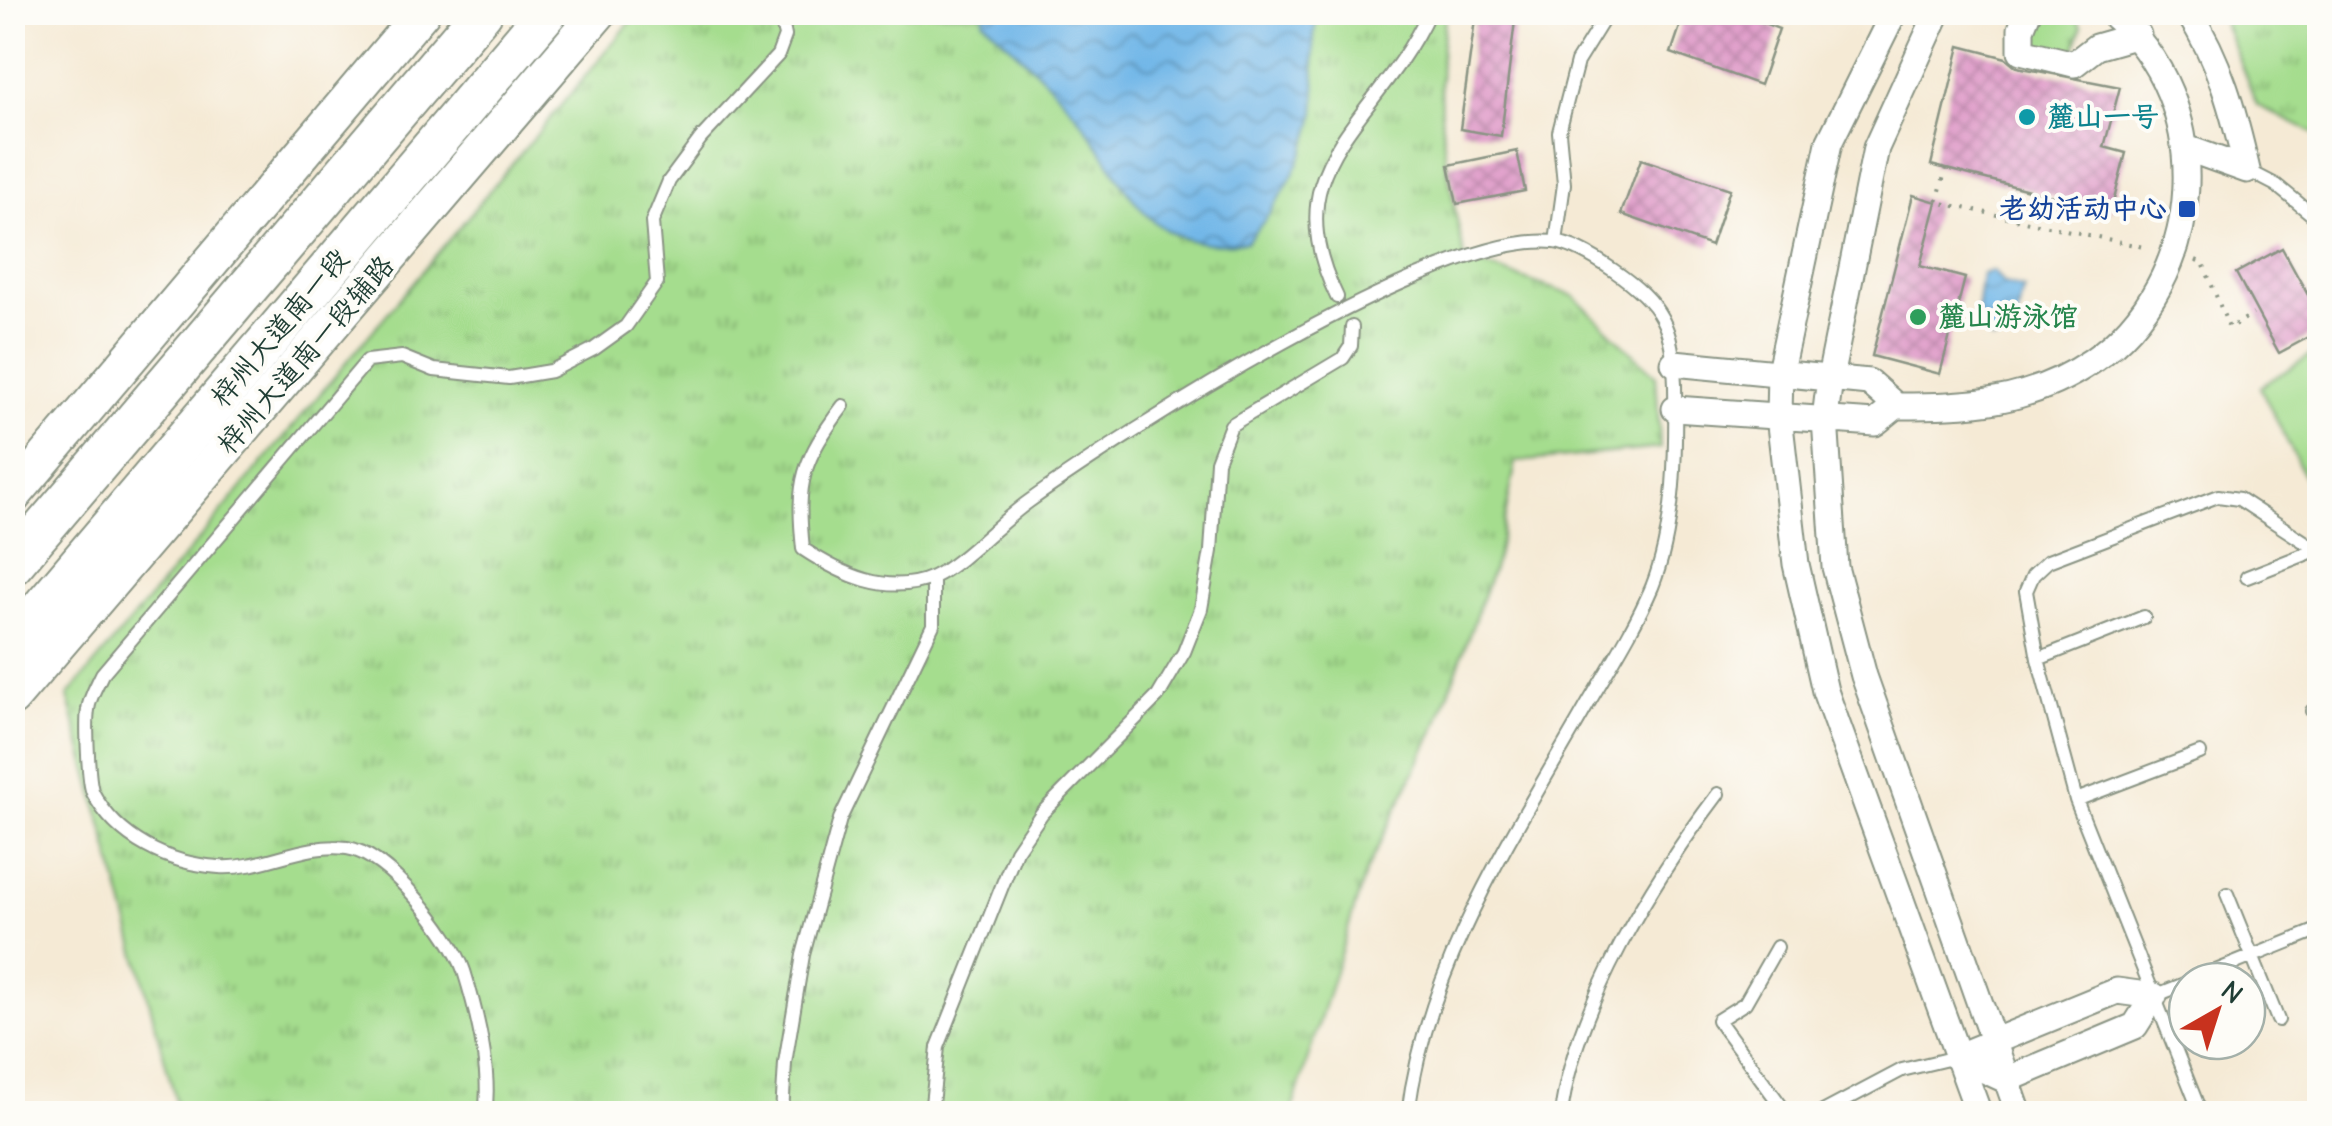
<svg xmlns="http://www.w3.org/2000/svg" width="2332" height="1126" font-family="'Comic Neue','LXGW WenKai TC',sans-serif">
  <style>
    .grass { fill: url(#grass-tufts); stroke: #628d61; stroke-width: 2.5 }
    .pitch { fill: #a5dd8e; stroke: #628d61; stroke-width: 2.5 }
    .water { fill: url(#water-waves); stroke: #487a8e; stroke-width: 2.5 }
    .building { fill: url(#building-cross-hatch) }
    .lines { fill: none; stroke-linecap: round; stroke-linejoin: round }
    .service-casing { stroke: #8a9484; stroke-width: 16 }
    .minor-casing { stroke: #8a9484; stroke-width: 29 }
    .secondary-casing { stroke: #8a9484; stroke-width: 39 }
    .trunk-casing { stroke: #8a9484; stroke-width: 44 }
    .path { stroke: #8a9484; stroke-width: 4; stroke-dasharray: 2.5 8; stroke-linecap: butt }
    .service { stroke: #fff; stroke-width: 12 }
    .minor { stroke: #fff; stroke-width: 25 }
    .secondary { stroke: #fff; stroke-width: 35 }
    .trunk { stroke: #fff; stroke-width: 40 }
    .culture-dot { fill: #0f9aa8; stroke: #fdfcf7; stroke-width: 4 }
    .transit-dot { fill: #1a4fb4; stroke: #fdfcf7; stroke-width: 4 }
    .leisure-dot { fill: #2e9e5b; stroke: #fdfcf7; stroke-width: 4 }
    .labels { text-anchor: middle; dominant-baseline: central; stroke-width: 8; stroke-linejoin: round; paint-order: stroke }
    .culture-label { font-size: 28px; font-weight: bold; fill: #0d838f; stroke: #fdfcf7; text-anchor: start }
    .transit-label { font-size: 28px; font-weight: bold; fill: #164399; stroke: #fdfcf7; text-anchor: end }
    .leisure-label { font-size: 28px; font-weight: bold; fill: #27864d; stroke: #fdfcf7; text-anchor: start }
    .street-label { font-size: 28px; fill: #1f3d34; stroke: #fdfcf7 }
  </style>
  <defs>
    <pattern id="grass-tufts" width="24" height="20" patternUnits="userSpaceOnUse" patternTransform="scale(2.5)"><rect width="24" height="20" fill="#a5dd8e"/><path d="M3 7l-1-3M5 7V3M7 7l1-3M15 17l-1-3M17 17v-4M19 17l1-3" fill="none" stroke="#86b475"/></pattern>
    <pattern id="water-waves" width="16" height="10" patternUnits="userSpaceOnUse" patternTransform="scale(2.5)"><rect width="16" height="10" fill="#72b7e8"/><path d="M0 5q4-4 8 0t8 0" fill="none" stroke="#5d96bd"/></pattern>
    <pattern id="building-cross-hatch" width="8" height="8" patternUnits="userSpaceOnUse" patternTransform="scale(2.5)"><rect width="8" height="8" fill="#df99c8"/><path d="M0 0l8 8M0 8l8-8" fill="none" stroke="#b47ea3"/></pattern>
  </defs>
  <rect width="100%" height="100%" fill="#fdfcf7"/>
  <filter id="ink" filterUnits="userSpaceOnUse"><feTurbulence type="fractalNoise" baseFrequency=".01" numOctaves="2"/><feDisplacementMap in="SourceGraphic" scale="20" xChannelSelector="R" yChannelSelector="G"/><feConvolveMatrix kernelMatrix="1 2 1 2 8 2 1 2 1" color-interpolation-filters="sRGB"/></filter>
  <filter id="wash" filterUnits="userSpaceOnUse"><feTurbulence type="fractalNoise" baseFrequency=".0048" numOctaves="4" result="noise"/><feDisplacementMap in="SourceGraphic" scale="40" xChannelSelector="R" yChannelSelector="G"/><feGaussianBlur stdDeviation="2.25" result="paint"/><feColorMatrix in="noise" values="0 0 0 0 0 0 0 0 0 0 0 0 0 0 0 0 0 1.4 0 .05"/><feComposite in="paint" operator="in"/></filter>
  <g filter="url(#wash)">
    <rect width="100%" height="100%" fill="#f5ead5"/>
    <path class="grass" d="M 638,13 L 1446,13 C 1431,98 1447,175 1465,259 L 1574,296 L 1656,376 L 1660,448 L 1516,462 L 1497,557 L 1437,725 L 1365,874 L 1291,1113 L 179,1113 L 68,696 Z
      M 2036,13 L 2074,13 L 2082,27 L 2074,51 L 2034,48 L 2030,23 Z
      M 2220,13 L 2319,13 L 2319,136 L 2257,105 Z"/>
    <path class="pitch" d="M 2319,350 L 2320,489 L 2313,493 L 2260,387 Z"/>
    <path class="water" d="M 984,12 L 1318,13 C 1310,42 1315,68 1316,97 C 1317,142 1276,211 1246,242 C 1139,257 1129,179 1075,113 C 1047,79 1015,50 983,20 Z
      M 1993,271 L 2004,284 L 2024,289 C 2014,313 2024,335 1992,341 L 1976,319 L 1982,274 Z"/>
    <g id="blocks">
      <path class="building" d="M 1476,12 L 1516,12 L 1501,136 L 1460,129 Z
        M 1685,12 L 1736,12 L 1779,29 L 1760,85 L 1671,53 Z
        M 1960,46 L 2006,58 L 2017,67 L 2120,87 L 2104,147 L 2126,153 L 2111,211 L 1931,165 Z
        M 1517,151 L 1525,191 L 1457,204 L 1449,165 Z
        M 1641,159 L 1730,189 L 1711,246 L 1621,214 Z
        M 1913,195 L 1937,202 L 1920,266 L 1965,278 L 1940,374 L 1872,356 Z
        M 2282,248 L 2320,317 L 2320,331 L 2279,353 L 2236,273 Z"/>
    </g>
  </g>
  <g filter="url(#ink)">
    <use href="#blocks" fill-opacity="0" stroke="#8a9484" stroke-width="2.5"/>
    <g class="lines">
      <g class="service-casing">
        <path id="service" d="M 2247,170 L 2276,185 L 2320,221
          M 1556,242 L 1564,184 L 1559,132 L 1577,62 L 1608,12
          M 1337,297 C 1271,162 1378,123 1429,12
          M 843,406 C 802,461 796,481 803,549 C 841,574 888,597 933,577 C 960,565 1001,521 1028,502 C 1124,433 1442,229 1555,242 C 1575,245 1597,259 1613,270 C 1662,304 1673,326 1675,385 C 1676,448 1676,527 1652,587 C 1634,629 1608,669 1585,709 C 1513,835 1426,966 1408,1114
          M 2247,577 L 2316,550
          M 2038,659 L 2144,617
          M 2312,711 L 2320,708
          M 2076,800 L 2200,753
          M 2227,894 L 2278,1020
          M 1777,947 L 1745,1003 L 1718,1020 L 1787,1114
          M 2191,981 L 2320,929
          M 2154,996 L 2187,983
          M 485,1114 C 492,1071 477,1013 464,971 C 452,935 387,853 347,848 C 303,842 262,870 219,867 C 169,864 117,839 93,793 C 88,783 86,723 88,710 C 89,698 97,685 102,674 L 367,361 L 402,357 L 434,370 L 509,378 L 551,371 L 594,349 L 626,326 L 657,282 L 652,222 L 669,181 L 701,138 L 778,55 L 785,36 L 780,12
          M 782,1114 L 785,1063 L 803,955 L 840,819 L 933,625 L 933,577
          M 931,1114 L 938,1047 L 1016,851 L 1042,813 L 1158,696 L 1184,652 L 1201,609 L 1211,551 L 1217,461 L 1231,425 L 1343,358 L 1351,346 L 1352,327
          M 1561,1114 C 1575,1005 1653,880 1718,794
          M 1819,1114 L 1902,1070 L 1956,1057
          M 2201,1114 L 2076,800 L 2038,659 L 2026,591 L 2033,575 L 2048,561 L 2218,496 L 2239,499 L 2320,552"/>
      </g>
      <g class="minor-casing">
        <path id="minor" d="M 1894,12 L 1829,143 L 1780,371 L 1779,416 L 1796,564 L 1825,691 L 1979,1114
          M 1938,12 L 1876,148 L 1830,378 L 1825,419 L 1835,567 L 1864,676 L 2019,1114
          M 2028,12 L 2021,29 L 2021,51 L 2074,64 L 2096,47 L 2138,35
          M 2188,12 C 2220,60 2234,114 2247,170
          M 2186,148 L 2247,170
          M 1674,363 L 1869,382 L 1896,406 L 1875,423 L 1675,409
          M 1896,406 C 1969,406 2029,404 2092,361 C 2208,282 2220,101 2110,12
          M 2117,991 L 2154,996 L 2135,1026 L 2006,1080 L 1956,1057 Z"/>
      </g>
      <g class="secondary-casing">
        <path id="secondary" d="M 12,497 L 422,12
          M 12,698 L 599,12"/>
      </g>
      <g class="trunk-casing">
        <path id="trunk" d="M 12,565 L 482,12
          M 12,643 L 547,12"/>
      </g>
      <path class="path" d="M 1946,168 L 1937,202 L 2148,248
        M 2196,260 L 2203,263 L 2229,328 L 2253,314"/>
      <use href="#service" class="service"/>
      <use href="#minor" class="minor"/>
      <use href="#secondary" class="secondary"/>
      <use href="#trunk" class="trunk"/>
    </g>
  </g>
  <circle class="culture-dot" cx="2027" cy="117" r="10"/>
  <rect class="transit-dot" x="2177" y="199" width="20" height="20" rx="5"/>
  <circle class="leisure-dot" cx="1918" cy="317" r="10"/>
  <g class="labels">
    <g class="culture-label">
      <text x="2047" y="117">麓山一号</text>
    </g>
    <g class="transit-label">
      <text x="2167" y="209">老幼活动中心</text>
    </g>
    <g class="leisure-label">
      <text x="1938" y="317">麓山游泳馆</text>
    </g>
    <g class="street-label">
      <text transform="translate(280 328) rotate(-50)">梓州大道南一段</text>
      <text transform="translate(306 355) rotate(-49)">梓州大道南一段辅路</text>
    </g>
  </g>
  <rect width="2332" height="1126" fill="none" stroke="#fdfcf7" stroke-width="50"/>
  <g transform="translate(2217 1011) rotate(39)"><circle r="48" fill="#fdfcf7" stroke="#a4b0a9" stroke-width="2.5"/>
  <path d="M0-8L18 38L0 25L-18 38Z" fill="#c8321e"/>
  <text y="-15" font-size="28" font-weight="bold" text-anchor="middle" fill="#1f3d34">N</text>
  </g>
</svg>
